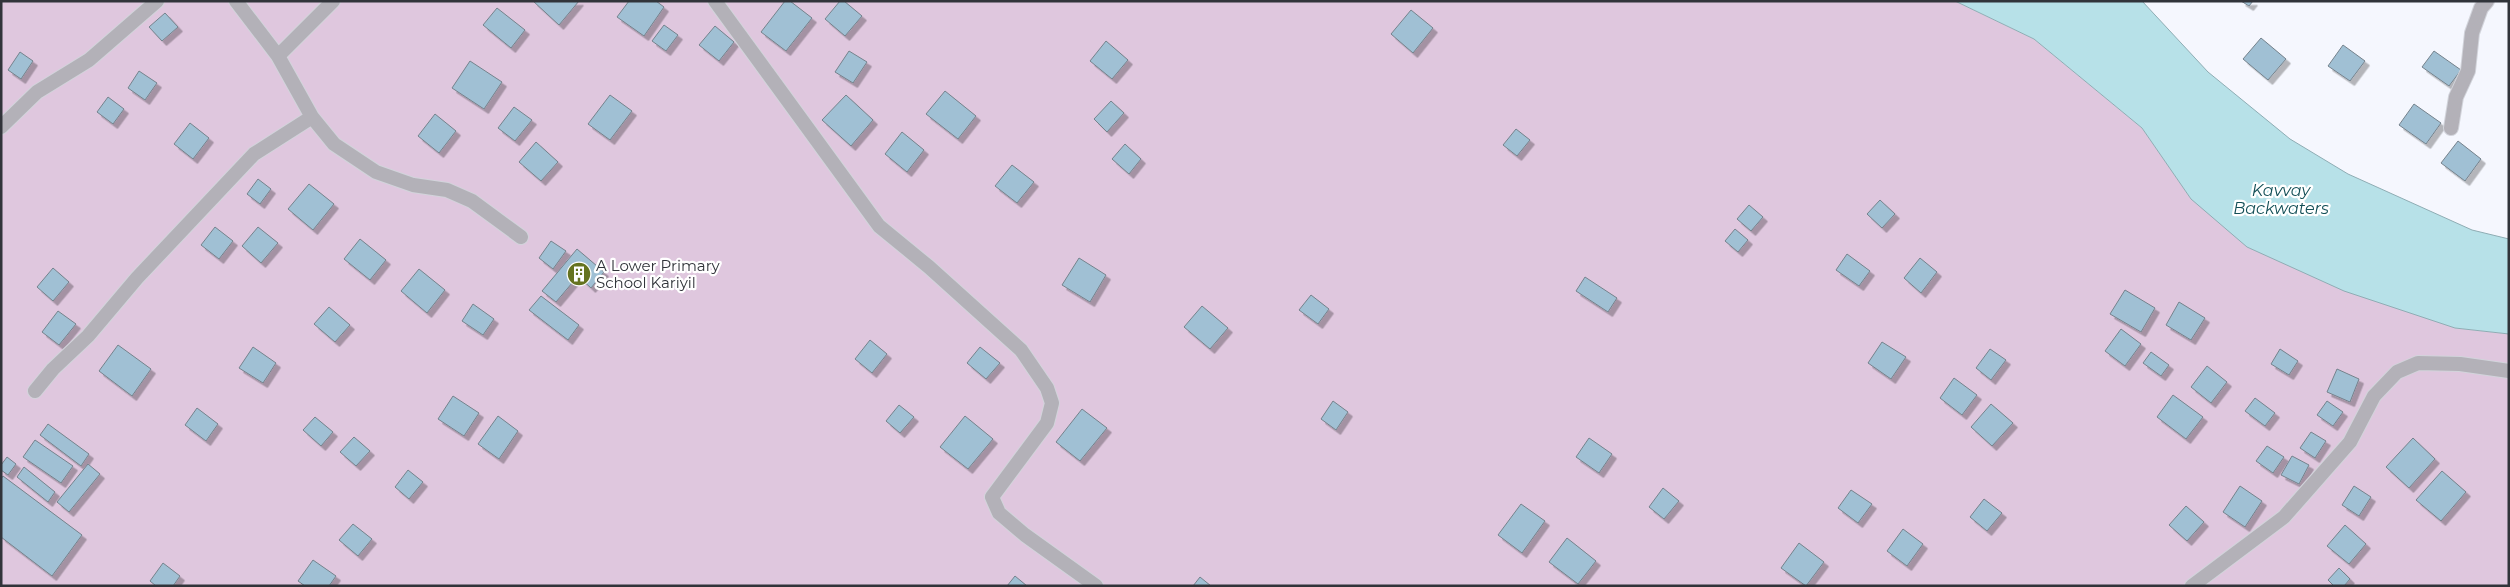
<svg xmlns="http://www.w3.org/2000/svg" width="2510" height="587" font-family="Montserrat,sans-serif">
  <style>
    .green { fill: #dfc7de }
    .water { fill: #b7e1e8; stroke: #8fadb4 }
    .building { fill: #a0c0d4; stroke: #75828c; filter: url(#shadow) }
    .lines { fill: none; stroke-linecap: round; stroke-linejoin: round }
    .minor-casing { stroke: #d2d4db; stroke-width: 16 }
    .tertiary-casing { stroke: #d2d4db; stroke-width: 16 }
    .minor { stroke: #b3b1b8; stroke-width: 14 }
    .tertiary { stroke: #b3b1b8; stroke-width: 14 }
    .labels { text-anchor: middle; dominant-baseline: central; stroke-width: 4.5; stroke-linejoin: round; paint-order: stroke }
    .poi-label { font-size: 15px; fill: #31343a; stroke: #fff; text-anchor: start }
    .water-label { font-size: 16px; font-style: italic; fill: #124e56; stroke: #fff }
  </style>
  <defs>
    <filter id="shadow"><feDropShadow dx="4.5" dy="4.5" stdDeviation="0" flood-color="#0004"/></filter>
  </defs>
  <rect width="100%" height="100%" fill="#f5f7fe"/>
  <path class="green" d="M 1,1 L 1955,1 L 2034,39 L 2142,128 L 2191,199 L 2455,328 L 2509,334 L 2509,586 L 1,586 Z"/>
  <path class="water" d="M 1955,1 L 2142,1 L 2208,72 L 2290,139 L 2348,174 L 2472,230 L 2509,239 L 2509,334 L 2455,328 L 2344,291 L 2247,247 L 2191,199 L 2142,128 L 2034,39 Z"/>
  <path class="building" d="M 533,1 L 579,1 L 559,25 Z
    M 629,1 L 656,1 L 664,7 L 644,36 L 617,17 Z
    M 785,1 L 790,1 L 812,18 L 786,51 L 761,32 Z
    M 840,1 L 844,1 L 862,16 L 845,36 L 825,19 Z
    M 2241,1 L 2253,1 L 2249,6 Z
    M 497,8 L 525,30 L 511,48 L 483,25 Z
    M 1411,10 L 1433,28 L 1413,53 L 1391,34 Z
    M 165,13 L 178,27 L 162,41 L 149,27 Z
    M 664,25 L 678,35 L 666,51 L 652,41 Z
    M 715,26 L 734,42 L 719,61 L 699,45 Z
    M 2261,38 L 2286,59 L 2268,80 L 2243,59 Z
    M 1106,41 L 1128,60 L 1112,79 L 1090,61 Z
    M 2343,45 L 2365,61 L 2350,81 L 2328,66 Z
    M 849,51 L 867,62 L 853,83 L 835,72 Z
    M 2434,51 L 2461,70 L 2449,86 L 2422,67 Z
    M 20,52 L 33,61 L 21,79 L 8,70 Z
    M 470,61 L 502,82 L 484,109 L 452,88 Z
    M 139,71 L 157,83 L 145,100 L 128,88 Z
    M 945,91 L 976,116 L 958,139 L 926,114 Z
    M 610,95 L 632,111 L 610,140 L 588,124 Z
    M 846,95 L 873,120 L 851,146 L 822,120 Z
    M 108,97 L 124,109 L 113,124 L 97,112 Z
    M 1111,101 L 1124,113 L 1107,132 L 1094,119 Z
    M 2414,104 L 2441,123 L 2426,144 L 2399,125 Z
    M 514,107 L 532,120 L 515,141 L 498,128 Z
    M 435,114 L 456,131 L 439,153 L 418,136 Z
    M 190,123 L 209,138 L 193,159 L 174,144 Z
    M 1516,129 L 1530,140 L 1517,156 L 1503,145 Z
    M 902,132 L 924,150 L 907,172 L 885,154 Z
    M 2458,141 L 2481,159 L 2465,181 L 2441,163 Z
    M 536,142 L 558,162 L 541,181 L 519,162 Z
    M 1125,144 L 1141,159 L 1129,174 L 1112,159 Z
    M 1012,165 L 1034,182 L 1017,203 L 995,186 Z
    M 258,179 L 271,189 L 260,204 L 247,194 Z
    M 309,184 L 334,204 L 313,230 L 288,209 Z
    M 1880,200 L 1895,214 L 1882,228 L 1867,214 Z
    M 1749,205 L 1763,217 L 1751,231 L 1737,219 Z
    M 215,227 L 233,241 L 219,259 L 201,245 Z
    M 258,227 L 278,243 L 261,263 L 242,246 Z
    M 1735,229 L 1748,240 L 1738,252 L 1725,241 Z
    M 360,239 L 386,260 L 370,280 L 344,259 Z
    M 551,241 L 566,251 L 553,269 L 539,258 Z
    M 577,249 L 604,272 L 591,288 L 578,276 L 556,302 L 542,291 Z
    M 1847,254 L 1870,271 L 1859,286 L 1836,270 Z
    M 1079,258 L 1106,275 L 1090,302 L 1062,285 Z
    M 1920,258 L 1937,272 L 1921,293 L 1904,278 Z
    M 53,268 L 69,282 L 53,301 L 37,287 Z
    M 419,269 L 445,290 L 427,313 L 401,291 Z
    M 1585,277 L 1617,298 L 1608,312 L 1576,291 Z
    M 2125,290 L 2155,308 L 2141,332 L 2110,314 Z
    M 1311,295 L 1329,309 L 1318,324 L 1299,310 Z
    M 541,296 L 579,325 L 568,340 L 529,310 Z
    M 2179,302 L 2205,318 L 2191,340 L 2166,325 Z
    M 473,304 L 494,319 L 483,335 L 462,321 Z
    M 1202,306 L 1228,328 L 1210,349 L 1184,327 Z
    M 329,307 L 350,325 L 335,342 L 314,324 Z
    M 58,311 L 76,324 L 59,345 L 42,332 Z
    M 2121,329 L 2141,344 L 2125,366 L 2105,351 Z
    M 870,340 L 887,354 L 872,373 L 855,359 Z
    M 1882,342 L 1906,357 L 1891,379 L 1868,363 Z
    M 118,345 L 151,369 L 132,396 L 99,371 Z
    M 253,347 L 276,363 L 263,383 L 239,368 Z
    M 980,347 L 1000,363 L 986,379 L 967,363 Z
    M 1990,349 L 2006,360 L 1991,380 L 1976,368 Z
    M 2280,349 L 2298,361 L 2289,375 L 2271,364 Z
    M 2151,352 L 2169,365 L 2161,376 L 2143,363 Z
    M 2207,366 L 2227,382 L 2211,403 L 2191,387 Z
    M 2337,369 L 2359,379 L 2350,402 L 2327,392 Z
    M 1954,378 L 1977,395 L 1962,415 L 1940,398 Z
    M 2173,395 L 2203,417 L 2186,439 L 2157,417 Z
    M 453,396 L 479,413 L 464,436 L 438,419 Z
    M 2255,398 L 2275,413 L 2265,426 L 2245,411 Z
    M 1333,401 L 1348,412 L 1336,430 L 1321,419 Z
    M 2327,401 L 2343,412 L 2333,426 L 2317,415 Z
    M 1991,404 L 2013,423 L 1992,446 L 1971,427 Z
    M 899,405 L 914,417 L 900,433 L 886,421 Z
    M 197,408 L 218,424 L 206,441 L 185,425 Z
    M 1082,409 L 1107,428 L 1080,461 L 1056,442 Z
    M 498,416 L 518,431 L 499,459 L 478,444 Z
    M 965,416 L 993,439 L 968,469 L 940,447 Z
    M 315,417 L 333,432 L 321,446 L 303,430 Z
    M 48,424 L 89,454 L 81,466 L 40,435 Z
    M 2311,432 L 2326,441 L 2315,458 L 2300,448 Z
    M 354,437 L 370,451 L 356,466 L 340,452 Z
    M 1589,438 L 1612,454 L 1599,473 L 1576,457 Z
    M 2413,438 L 2435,459 L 2409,488 L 2386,467 Z
    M 35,440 L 73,466 L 61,483 L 23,457 Z
    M 2267,446 L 2284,457 L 2273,473 L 2256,461 Z
    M 2292,456 L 2309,465 L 2299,484 L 2281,475 Z
    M 7,457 L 16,464 L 8,475 L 1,470 L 1,465 Z
    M 88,464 L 100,474 L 69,512 L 57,502 Z
    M 24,467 L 55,492 L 48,502 L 17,477 Z
    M 408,470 L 423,482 L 409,499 L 395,487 Z
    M 2442,471 L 2466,492 L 2441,521 L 2416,500 Z
    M 3,476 L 82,535 L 52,576 L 1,537 L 1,479 Z
    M 2240,486 L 2262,501 L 2245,527 L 2223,512 Z
    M 2354,486 L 2371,497 L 2359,516 L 2342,505 Z
    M 1663,488 L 1679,501 L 1664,519 L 1649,507 Z
    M 1851,490 L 1872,504 L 1858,523 L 1838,508 Z
    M 1984,499 L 2002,513 L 1987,531 L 1970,517 Z
    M 1521,504 L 1545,521 L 1522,553 L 1498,535 Z
    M 2186,506 L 2204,522 L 2187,541 L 2169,525 Z
    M 353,524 L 372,539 L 358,556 L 339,540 Z
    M 2345,525 L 2366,544 L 2349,564 L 2327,546 Z
    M 1903,529 L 1923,544 L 1907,566 L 1887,551 Z
    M 1567,538 L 1596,561 L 1578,584 L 1549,562 Z
    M 1799,543 L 1824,562 L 1806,586 L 1781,568 Z
    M 313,560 L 336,576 L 329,586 L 305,586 L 298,581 Z
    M 163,563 L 180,576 L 173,586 L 156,586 L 150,581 Z
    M 2339,568 L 2350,579 L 2344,586 L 2334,586 L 2328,580 Z
    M 1015,576 L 1027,586 L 1007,586 Z
    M 1200,577 L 1211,586 L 1193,586 Z"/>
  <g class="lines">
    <g class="minor-casing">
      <path id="minor" d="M 236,1 L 278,56 L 312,117 L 334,144 L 376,172 L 413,185 L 447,190 L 472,201 L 521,237
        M 278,56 L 333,1
        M 1,127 L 37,92 L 89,60 L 157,1
        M 2451,128 L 2456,97 L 2468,71 L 2472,33 L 2481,8 L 2487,1
        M 35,391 L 53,369 L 88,336 L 137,278 L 254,154 L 312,117"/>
    </g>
    <g class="tertiary-casing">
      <path id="tertiary" d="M 715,1 L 879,226 L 929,267 L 1021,350 L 1047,388 L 1052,403 L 1047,423 L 992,497 L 999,513 L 1025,535 L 1096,586
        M 2192,586 L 2284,517 L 2350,442 L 2374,396 L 2397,372 L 2418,363 L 2460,364 L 2509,371"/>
    </g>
    <use href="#minor" class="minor"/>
    <use href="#tertiary" class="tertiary"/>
  </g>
  <defs>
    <g id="building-disc" transform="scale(1.25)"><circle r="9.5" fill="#65731f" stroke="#fff"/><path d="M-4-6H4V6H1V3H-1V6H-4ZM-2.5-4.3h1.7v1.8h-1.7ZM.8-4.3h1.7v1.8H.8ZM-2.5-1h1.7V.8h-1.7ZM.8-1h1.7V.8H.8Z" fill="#fff"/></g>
  </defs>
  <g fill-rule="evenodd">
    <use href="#building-disc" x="579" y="274"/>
  </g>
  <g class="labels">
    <g class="poi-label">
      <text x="596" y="265">A Lower Primary<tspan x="596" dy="17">School Kariyil</tspan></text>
    </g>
    <g class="water-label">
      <text x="2281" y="190">Kavvay<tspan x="2281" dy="18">Backwaters</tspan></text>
    </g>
  </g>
  <rect width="2510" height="587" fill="none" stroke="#31343a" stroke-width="5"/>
</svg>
